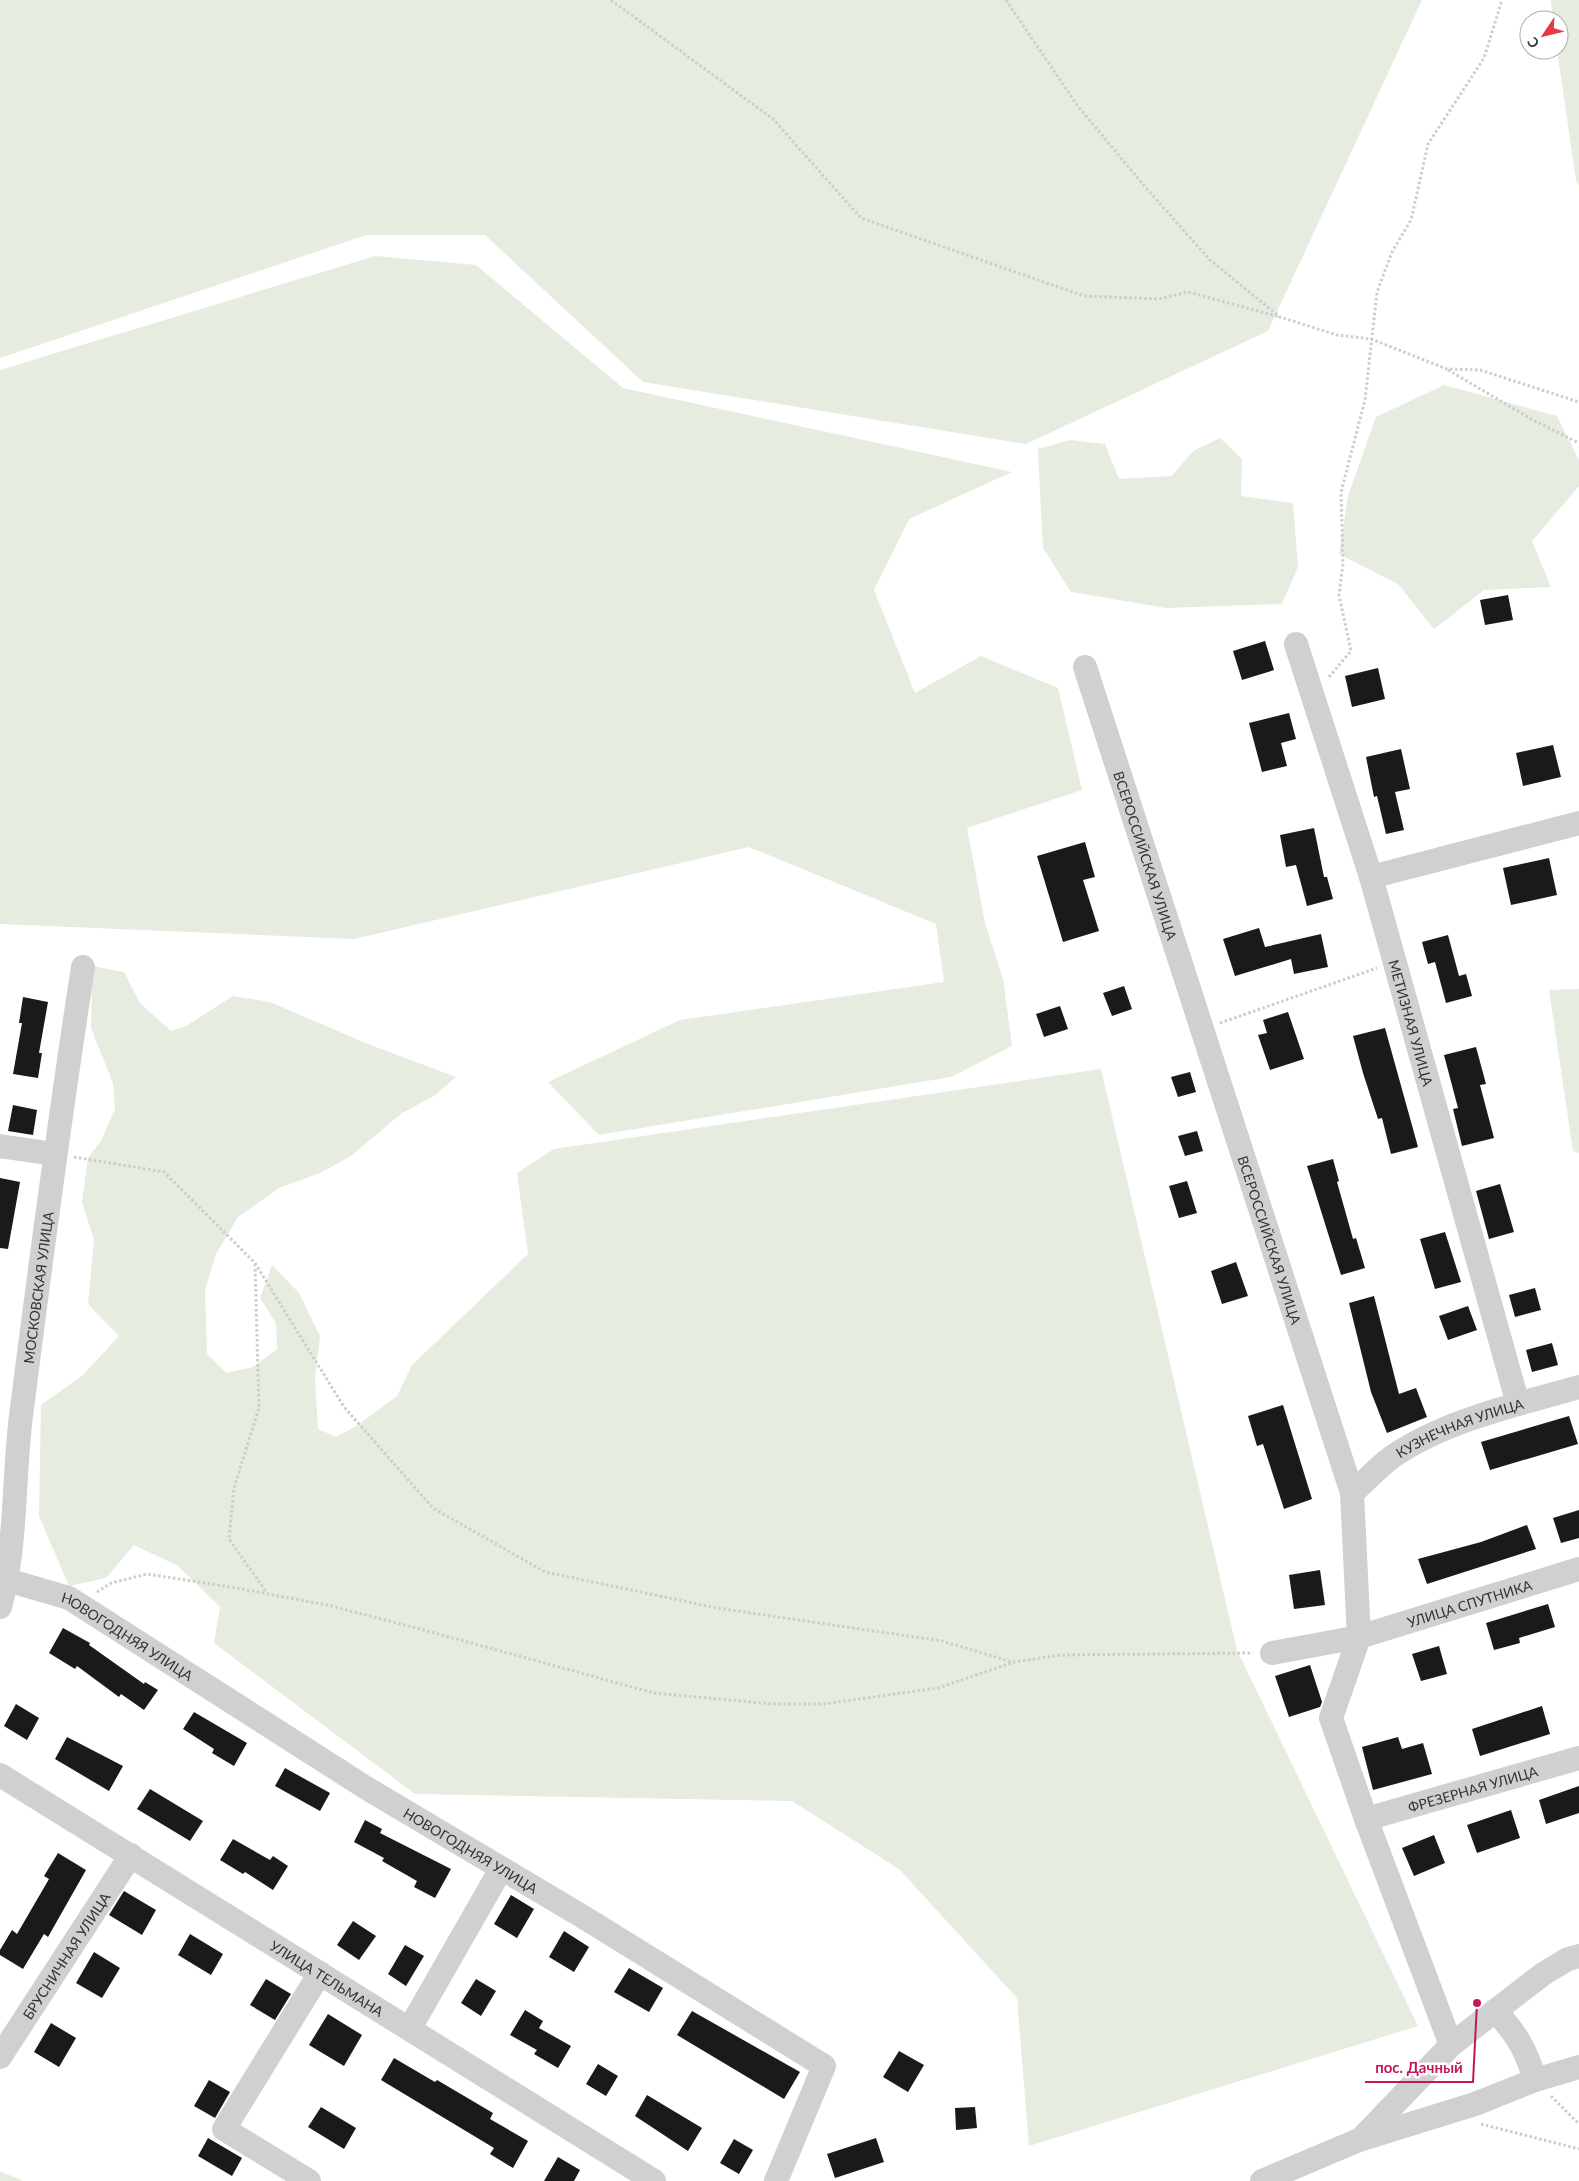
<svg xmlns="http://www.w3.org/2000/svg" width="1579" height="2181" font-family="Lato,sans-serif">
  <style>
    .green { fill: #e6ecdf }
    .building { fill: #1a1a1a }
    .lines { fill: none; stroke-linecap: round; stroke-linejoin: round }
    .path { stroke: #cdcdcd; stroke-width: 3; stroke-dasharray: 2.5 2.5; stroke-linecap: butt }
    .minor { stroke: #d0d0d0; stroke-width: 24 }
    .labels { text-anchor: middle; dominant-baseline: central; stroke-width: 5; stroke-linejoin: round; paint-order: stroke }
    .street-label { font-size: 14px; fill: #333; stroke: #fff }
    .leader { fill: none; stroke: #c2185b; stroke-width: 2 }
    .callout-dot { fill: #c2185b; stroke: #fff; stroke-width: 2 }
    .callout-label { font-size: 15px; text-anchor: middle; font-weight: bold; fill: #c2185b; stroke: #fff; stroke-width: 5; stroke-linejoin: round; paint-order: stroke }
  </style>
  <rect width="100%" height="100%" fill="#fff"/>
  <path class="green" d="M 0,0 L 1422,0 L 1268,331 L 1026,444 L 643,382 L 485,235 L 366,235 L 0,358 Z
    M 1551,0 L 1579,0 L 1579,186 L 1576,180 L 1557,50 L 1559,20 L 1553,20 Z
    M 375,256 L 476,265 L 623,388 L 1012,472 L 909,519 L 874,590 L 915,693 L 981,656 L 1058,688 L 1082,790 L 967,828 L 985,923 L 1003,979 L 1012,1046 L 951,1077 L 599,1135 L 548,1082 L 680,1020 L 944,982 L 936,924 L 749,847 L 354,939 L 0,924 L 0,370 Z
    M 1444,385 L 1557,416 L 1579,460 L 1579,486 L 1532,541 L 1551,587 L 1484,590 L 1434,629 L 1398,584 L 1339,554 L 1348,496 L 1376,417 Z
    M 1220,438 L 1242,459 L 1241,496 L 1293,503 L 1298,567 L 1282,604 L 1166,608 L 1071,592 L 1043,548 L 1038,449 L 1070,440 L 1105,444 L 1119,479 L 1172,476 L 1193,451 Z
    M 92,966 L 124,972 L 140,1003 L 171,1031 L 186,1026 L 233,996 L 270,1002 L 368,1044 L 456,1077 L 434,1096 L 402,1113 L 351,1156 L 320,1173 L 279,1188 L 238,1217 L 216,1254 L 205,1290 L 207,1354 L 226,1373 L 253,1367 L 277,1349 L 276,1323 L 260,1298 L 272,1265 L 299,1293 L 320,1336 L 315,1379 L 318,1429 L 336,1437 L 358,1425 L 397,1396 L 412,1365 L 528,1254 L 517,1173 L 554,1149 L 1101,1069 L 1237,1650 L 1418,2026 L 1029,2146 L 1017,1998 L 899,1869 L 792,1801 L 415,1794 L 214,1643 L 220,1607 L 178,1566 L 134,1545 L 106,1578 L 69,1586 L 39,1516 L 41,1405 L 82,1376 L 119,1336 L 88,1304 L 94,1240 L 82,1202 L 88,1158 L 101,1141 L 115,1109 L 113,1083 L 91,1028 Z
    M 1579,989 L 1579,1153 L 1573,1151 L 1549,990 Z
    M 0,2171 L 23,2181 L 0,2181 Z"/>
  <path class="building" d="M 1508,595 L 1513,620 L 1485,625 L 1480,600 Z
    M 1265,641 L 1274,670 L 1242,680 L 1233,651 Z
    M 1378,668 L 1385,699 L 1352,707 L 1345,676 Z
    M 1289,713 L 1296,739 L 1281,743 L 1287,766 L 1262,772 L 1249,723 Z
    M 1553,745 L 1561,777 L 1523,786 L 1516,753 Z
    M 1401,749 L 1410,789 L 1395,792 L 1404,830 L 1386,834 L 1377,796 L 1374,797 L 1366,757 Z
    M 1314,828 L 1324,877 L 1327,877 L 1333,899 L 1307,906 L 1296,865 L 1286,867 L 1280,835 Z
    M 1085,842 L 1095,877 L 1083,880 L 1099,931 L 1063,942 L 1037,856 Z
    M 1549,858 L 1557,895 L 1511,905 L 1503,868 Z
    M 1259,928 L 1265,947 L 1321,934 L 1328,967 L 1294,974 L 1291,959 L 1235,976 L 1223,939 Z
    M 1448,935 L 1459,976 L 1466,974 L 1472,996 L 1446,1003 L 1435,962 L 1428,964 L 1422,942 Z
    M 1124,986 L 1132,1009 L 1112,1016 L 1103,993 Z
    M 23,997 L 48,1002 L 39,1053 L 42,1053 L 38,1078 L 13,1074 L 22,1023 L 19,1023 Z
    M 1060,1006 L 1068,1029 L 1044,1037 L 1036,1014 Z
    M 1288,1012 L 1304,1059 L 1270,1070 L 1258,1035 L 1267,1033 L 1263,1020 Z
    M 1385,1028 L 1418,1147 L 1391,1154 L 1382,1118 L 1378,1119 L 1363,1073 L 1353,1036 Z
    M 1476,1047 L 1486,1084 L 1480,1085 L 1494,1138 L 1462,1146 L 1453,1109 L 1458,1108 L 1444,1055 Z
    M 1190,1072 L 1196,1092 L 1178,1097 L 1171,1077 Z
    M 13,1105 L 37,1110 L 33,1135 L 8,1131 Z
    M 1197,1131 L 1203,1151 L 1185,1156 L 1178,1136 Z
    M 1333,1159 L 1339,1181 L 1337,1182 L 1353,1239 L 1356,1238 L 1365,1268 L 1341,1275 L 1307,1166 Z
    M 0,1178 L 20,1182 L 8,1249 L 0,1248 Z
    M 1187,1181 L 1197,1213 L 1179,1218 L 1169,1186 Z
    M 1500,1184 L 1514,1232 L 1489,1239 L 1476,1191 Z
    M 1445,1232 L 1461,1282 L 1435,1289 L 1420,1239 Z
    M 1236,1262 L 1248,1296 L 1222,1304 L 1211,1271 Z
    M 1535,1288 L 1541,1310 L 1515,1317 L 1509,1295 Z
    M 1374,1296 L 1399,1394 L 1416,1388 L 1427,1417 L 1387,1433 L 1371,1392 L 1349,1303 Z
    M 1468,1306 L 1477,1330 L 1448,1340 L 1439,1316 Z
    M 1552,1343 L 1558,1365 L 1532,1372 L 1526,1350 Z
    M 1283,1405 L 1312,1499 L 1284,1509 L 1263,1444 L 1257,1446 L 1248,1416 Z
    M 1569,1416 L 1578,1444 L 1490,1470 L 1481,1442 Z
    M 1579,1510 L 1579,1538 L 1561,1543 L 1553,1518 Z
    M 1527,1525 L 1536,1549 L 1427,1584 L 1418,1559 L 1481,1542 Z
    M 1320,1570 L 1325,1605 L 1294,1609 L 1289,1575 Z
    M 1548,1604 L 1555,1627 L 1519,1638 L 1520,1643 L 1494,1650 L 1486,1623 Z
    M 63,1628 L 90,1643 L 89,1645 L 144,1684 L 145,1682 L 158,1690 L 144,1710 L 121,1694 L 119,1697 L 77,1666 L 75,1669 L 49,1653 Z
    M 1439,1646 L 1447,1674 L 1421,1681 L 1412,1654 Z
    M 1310,1665 L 1322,1702 L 1320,1707 L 1289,1717 L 1275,1676 Z
    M 16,1704 L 39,1718 L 27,1740 L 4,1726 Z
    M 1542,1706 L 1550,1734 L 1480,1756 L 1472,1729 Z
    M 194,1712 L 247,1743 L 234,1766 L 212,1753 L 214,1749 L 183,1729 Z
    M 67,1737 L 123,1766 L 109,1791 L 55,1759 Z
    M 1398,1737 L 1402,1749 L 1423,1743 L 1432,1774 L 1373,1790 L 1362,1747 Z
    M 285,1768 L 330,1793 L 320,1811 L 275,1786 Z
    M 1579,1786 L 1579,1813 L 1546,1824 L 1539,1800 Z
    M 150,1789 L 203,1821 L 190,1841 L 137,1809 Z
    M 1511,1810 L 1520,1838 L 1477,1853 L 1467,1825 Z
    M 365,1820 L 382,1829 L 380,1833 L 451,1869 L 435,1898 L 414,1887 L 417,1881 L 382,1861 L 384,1858 L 354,1842 Z
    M 1434,1835 L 1445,1863 L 1414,1876 L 1402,1848 Z
    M 233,1839 L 270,1860 L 273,1856 L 288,1866 L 273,1890 L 245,1872 L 243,1874 L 220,1860 Z
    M 58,1853 L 86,1870 L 48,1937 L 44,1934 L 23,1969 L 0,1955 L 0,1950 L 12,1930 L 17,1934 L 49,1879 L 44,1876 Z
    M 124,1891 L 156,1910 L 142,1935 L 109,1915 Z
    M 511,1895 L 534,1909 L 517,1938 L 494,1924 Z
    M 353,1921 L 376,1936 L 359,1960 L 337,1945 Z
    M 564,1931 L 589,1947 L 574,1972 L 549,1957 Z
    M 190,1934 L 223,1954 L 211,1975 L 178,1955 Z
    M 405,1945 L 424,1956 L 406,1986 L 388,1974 Z
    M 94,1952 L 120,1968 L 102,1998 L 76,1983 Z
    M 629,1968 L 663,1988 L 649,2012 L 614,1992 Z
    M 266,1979 L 291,1994 L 275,2020 L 250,2005 Z
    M 476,1979 L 496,1991 L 481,2016 L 461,2003 Z
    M 525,2010 L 543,2021 L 539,2028 L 571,2046 L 558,2068 L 534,2054 L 537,2050 L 510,2035 Z
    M 692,2011 L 800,2072 L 784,2099 L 677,2035 Z
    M 328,2014 L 362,2035 L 344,2066 L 309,2045 Z
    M 51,2023 L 76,2038 L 59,2067 L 34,2052 Z
    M 899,2051 L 924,2065 L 908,2092 L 883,2077 Z
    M 394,2058 L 435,2082 L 437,2080 L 493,2113 L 490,2119 L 528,2141 L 513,2168 L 490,2154 L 494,2148 L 381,2080 Z
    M 598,2064 L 618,2076 L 606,2096 L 586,2084 Z
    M 209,2080 L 230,2092 L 215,2118 L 194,2106 Z
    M 647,2095 L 702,2128 L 688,2151 L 635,2116 Z
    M 321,2107 L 356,2128 L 344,2149 L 308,2127 Z
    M 975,2107 L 977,2128 L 956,2130 L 955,2108 Z
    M 208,2138 L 242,2158 L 232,2176 L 198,2156 Z
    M 876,2138 L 884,2162 L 835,2178 L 827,2154 Z
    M 734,2139 L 753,2150 L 739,2174 L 720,2163 Z
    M 558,2157 L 580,2170 L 574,2181 L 544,2181 Z"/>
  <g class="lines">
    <path class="path" d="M 611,0 L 773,119 L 861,218 L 1084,296 L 1159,299 L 1188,292 L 1280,317
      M 1006,0 L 1077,105 L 1146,188 L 1210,260 L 1280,317 L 1337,335 L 1371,339 L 1447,369 L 1480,370 L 1579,402
      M 1448,370 L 1533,420 L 1579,443
      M 1329,677 L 1351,651 L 1339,595 L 1343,564 L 1341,492 L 1365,400 L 1377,292 L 1392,252 L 1411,220 L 1428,144 L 1484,58 L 1502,0
      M 1220,1023 L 1377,968
      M 74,1157 L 164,1172 L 255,1263 L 344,1407 L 433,1508 L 545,1572 L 717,1608 L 942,1641 L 1012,1662
      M 255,1264 L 259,1408 L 234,1488 L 229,1539 L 267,1593
      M 97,1592 L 111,1583 L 147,1574 L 231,1587 L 327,1605 L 420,1629 L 654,1693 L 773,1704 L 823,1704 L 938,1688 L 1014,1662 L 1061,1655 L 1253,1653
      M 1551,2096 L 1579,2124
      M 1481,2124 L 1579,2149"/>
    <g class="minor">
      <path id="s1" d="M 1296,644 L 1371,877 L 1518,1404"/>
      <path id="s2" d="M 1085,667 L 1352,1493 L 1359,1637 L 1331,1718 L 1366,1819 L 1451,2045"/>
      <path d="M 1371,877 L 1579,823"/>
      <path d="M 0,1146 L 54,1154"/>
      <path id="s3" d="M 1352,1493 C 1365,1482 1378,1467 1392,1457 C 1446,1420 1516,1405 1579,1387"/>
      <path id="s4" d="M 7,1580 L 69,1598 L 368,1789 L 585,1918 L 824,2066 L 776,2181"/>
      <path id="s5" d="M 0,1607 C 17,1545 13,1479 21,1416 C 40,1266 60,1116 83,967"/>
      <path id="s6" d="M 1272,1653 L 1359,1637 L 1579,1569"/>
      <path id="s7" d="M 0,1775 L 654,2181"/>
      <path id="s8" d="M 1366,1819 L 1579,1758"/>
      <path d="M 1495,2011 C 1516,2032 1527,2052 1535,2080"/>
      <path d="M 410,2028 L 501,1869"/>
      <path id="s9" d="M 0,2057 L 131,1855"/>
      <path d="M 1361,2139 L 1451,2045 L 1543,1974 L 1568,1959 L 1579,1956"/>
      <path d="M 309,2181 L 224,2129 L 320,1973"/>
      <path d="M 1262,2181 L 1359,2140 L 1475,2104 L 1535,2080 L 1579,2067"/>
    </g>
  </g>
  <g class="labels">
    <g class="street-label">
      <text stroke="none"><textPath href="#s2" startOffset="198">ВСЕРОССИЙСКАЯ УЛИЦА</textPath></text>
      <text stroke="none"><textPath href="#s1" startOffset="396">МЕТИЗНАЯ УЛИЦА</textPath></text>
      <text stroke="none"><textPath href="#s2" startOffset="602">ВСЕРОССИЙСКАЯ УЛИЦА</textPath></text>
      <text stroke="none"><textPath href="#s5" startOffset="322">МОСКОВСКАЯ УЛИЦА</textPath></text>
      <text stroke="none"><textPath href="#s3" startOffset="128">КУЗНЕЧНАЯ УЛИЦА</textPath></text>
      <text stroke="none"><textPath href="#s6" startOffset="204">УЛИЦА СПУТНИКА</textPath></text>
      <text stroke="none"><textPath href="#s4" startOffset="134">НОВОГОДНЯЯ УЛИЦА</textPath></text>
      <text stroke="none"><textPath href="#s8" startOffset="111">ФРЕЗЕРНАЯ УЛИЦА</textPath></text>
      <text stroke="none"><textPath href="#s4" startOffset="539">НОВОГОДНЯЯ УЛИЦА</textPath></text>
      <text stroke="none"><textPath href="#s9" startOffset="121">БРУСНИЧНАЯ УЛИЦА</textPath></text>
      <text stroke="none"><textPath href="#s7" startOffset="385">УЛИЦА ТЕЛЬМАНА</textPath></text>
    </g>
  </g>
  <path class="leader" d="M1477 2003L1473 2082H1365"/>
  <circle class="callout-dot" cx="1477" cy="2003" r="5"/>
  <g class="callout-label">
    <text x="1419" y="2073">пос. Дачный</text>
  </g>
  <g transform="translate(1544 35) rotate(235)"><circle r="24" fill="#ffffff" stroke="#adadad"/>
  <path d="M0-4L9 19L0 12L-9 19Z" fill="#e63946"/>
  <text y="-8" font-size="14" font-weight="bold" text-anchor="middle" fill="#333333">С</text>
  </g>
</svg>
